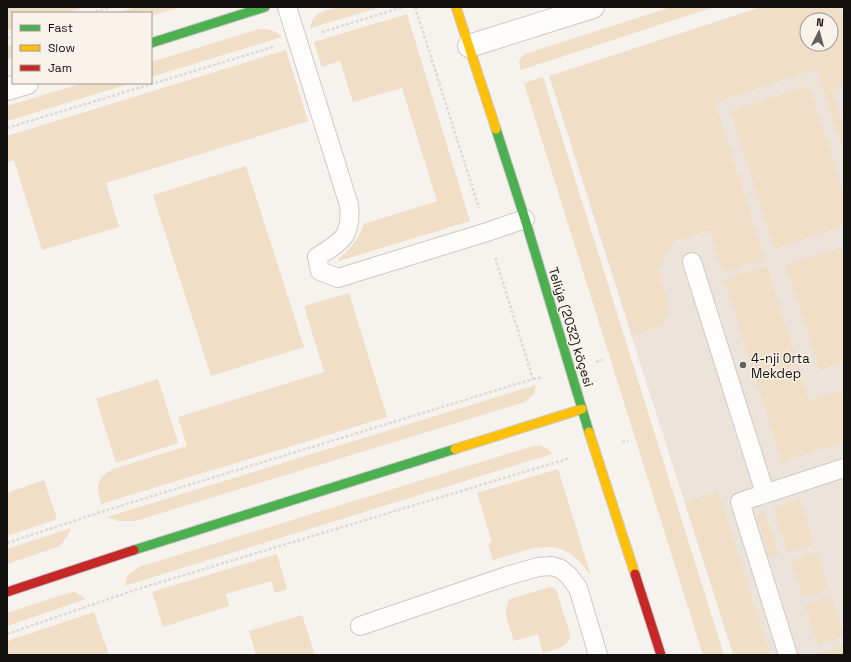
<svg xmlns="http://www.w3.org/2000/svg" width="851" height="662" font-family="'Space Grotesk',sans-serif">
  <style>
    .built { fill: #ece4db; fill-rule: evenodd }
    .green { fill: #f0dec6; fill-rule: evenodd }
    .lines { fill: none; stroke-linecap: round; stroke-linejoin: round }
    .lane-casing { stroke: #ccc9c6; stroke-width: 20 }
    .street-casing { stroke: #ccc9c6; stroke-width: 24 }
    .fast-casing { stroke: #ccc9c6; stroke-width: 11 }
    .slow-casing { stroke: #ccc9c6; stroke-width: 11 }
    .jam-casing { stroke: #ccc9c6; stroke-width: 11 }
    .path { stroke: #dcdbda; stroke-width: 2.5; stroke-dasharray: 3 2; stroke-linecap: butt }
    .lane { stroke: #fefdfc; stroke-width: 18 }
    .street { stroke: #fefdfc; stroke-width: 22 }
    .fast { stroke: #4caf50; stroke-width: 9 }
    .slow { stroke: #ffc107; stroke-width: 9 }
    .jam { stroke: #c62828; stroke-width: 9 }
    .poi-dot { fill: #62605d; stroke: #f9f2ea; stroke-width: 1.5 }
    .labels { text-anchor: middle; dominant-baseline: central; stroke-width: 3; stroke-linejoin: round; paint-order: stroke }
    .street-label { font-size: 13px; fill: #13110f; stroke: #f9f2ea }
    .poi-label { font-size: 13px; fill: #13110f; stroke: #f9f2ea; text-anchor: start }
  </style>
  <rect width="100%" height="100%" fill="#f6f2ee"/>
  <path class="built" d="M 761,7 L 844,7 L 844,655 L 733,655 L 549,76 ZM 807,20 L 831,20 L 831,44 L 807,44 Z"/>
  <path class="green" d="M 7,7 L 85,7 L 65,13 L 13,13 L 13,29 L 7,31 Z
    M 136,7 L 180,7 L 151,16 L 151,13 L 116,13 Z
    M 340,7 L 381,7 L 310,28 C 313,11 325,11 340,7 Z
    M 671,7 L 714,7 L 521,70 C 518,63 518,59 525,54 Z
    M 762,7 L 840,7 L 844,20 L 844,87 L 832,91 L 844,128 L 844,153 L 817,69 L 715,102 L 765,260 L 723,273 L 709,230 L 675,241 L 658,269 L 669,305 L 663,325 L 632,335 L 550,76 ZM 807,20 L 831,20 L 831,44 L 807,44 Z
    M 407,14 L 470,221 L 339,261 L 338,259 C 350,250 359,238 364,224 L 437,201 L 402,88 L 353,102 L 340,61 L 322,67 L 314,42 Z
    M 259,29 C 269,29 275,30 282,37 L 151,77 L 151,62 Z
    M 13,44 L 13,58 L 7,60 L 7,46 Z
    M 286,50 L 308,121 L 106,183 L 119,227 L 42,250 L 14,160 L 7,162 L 7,136 Z
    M 543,77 L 724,655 L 703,655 L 524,83 Z
    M 83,83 L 132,83 L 7,121 L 7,106 Z
    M 809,86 L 844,194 L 844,226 L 775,249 L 730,111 Z
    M 246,166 L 304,347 L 211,376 L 153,195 Z
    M 844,246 L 844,362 L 820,370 L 786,265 Z
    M 767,266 L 809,401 L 840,391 L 844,403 L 844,442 L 782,462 L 724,279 Z
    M 349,293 L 387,417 L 101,504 C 96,486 96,478 113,469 L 187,446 L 178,417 L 324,372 L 304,306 Z
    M 158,379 L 178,443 L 116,463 L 96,399 Z
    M 536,385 L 534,394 L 525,402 L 135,521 L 118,521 L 107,517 Z
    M 533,446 C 542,445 547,447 552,454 L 124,586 L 128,575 L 139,567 Z
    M 558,469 L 591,576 C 562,532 535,548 493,560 L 488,544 L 492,542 L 477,493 Z
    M 44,480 L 57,519 L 7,536 L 7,493 Z
    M 718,491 L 770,655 L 734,655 L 685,502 Z
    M 800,499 L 814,544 L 788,552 L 773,508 Z
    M 764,511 L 779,555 L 770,558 L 756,514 Z
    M 71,528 L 68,535 L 60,546 L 7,564 L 7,549 Z
    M 817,552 L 829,589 L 803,598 L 791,560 Z
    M 277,554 L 287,589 L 275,593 L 271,581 L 226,594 L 229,606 L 163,627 L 152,592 Z
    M 550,587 L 554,588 L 557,592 L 570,634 C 570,648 554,649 543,653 L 538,634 L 514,641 C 510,628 501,611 510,599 Z
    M 75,592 L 82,596 L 86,599 L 7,626 L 7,613 L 68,593 Z
    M 832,597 L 844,636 L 818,645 L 805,605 Z
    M 94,612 L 109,655 L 7,655 L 7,641 Z
    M 302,615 L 315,655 L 256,655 L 249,631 Z
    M 844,645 L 844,655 L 821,655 L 820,653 Z"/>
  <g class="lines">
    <g class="lane-casing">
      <path id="lane" d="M 287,7 L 349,205 C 352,237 342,241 317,257 L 320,271 L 338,278 L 487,232 L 525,219
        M 692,262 L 765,493
        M 360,626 L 507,576 L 538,567 L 552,566 L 561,569 L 569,576 L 578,588 L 598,655
        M 788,655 L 740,502 L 844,468"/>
    </g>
    <g class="street-casing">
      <path id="street" d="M 469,46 L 593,7
        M 7,89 L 27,83"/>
    </g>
    <g class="fast-casing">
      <path id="fast" d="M 151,43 L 265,7
        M 496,129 L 525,219 L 589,432
        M 134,550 L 455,449"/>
    </g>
    <g class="slow-casing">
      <path id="slow" d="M 456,7 L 496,129
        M 589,432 L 635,574
        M 455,449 L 582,409"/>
    </g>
    <g class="jam-casing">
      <path id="jam" d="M 635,574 L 661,655
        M 7,592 L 134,550"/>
    </g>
    <path class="path" d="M 415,7 L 479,208
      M 91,13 L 111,7
      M 322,32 L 403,7
      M 7,38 L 13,37
      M 7,128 L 273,47
      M 596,362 L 603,360
      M 533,379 L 543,377
      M 622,442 L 628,441
      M 7,543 L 104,511 L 533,379 L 495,257
      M 7,634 L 138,589 L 570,458"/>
    <use href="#lane" class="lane"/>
    <use href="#street" class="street"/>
    <use href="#fast" class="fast"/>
    <use href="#slow" class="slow"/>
    <use href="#jam" class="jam"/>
  </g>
  <circle class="poi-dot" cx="743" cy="365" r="4"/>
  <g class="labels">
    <g class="street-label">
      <text transform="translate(571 327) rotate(73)">Teliýa (2032) köçesi</text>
    </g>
    <g class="poi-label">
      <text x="751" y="358">4-nji Orta<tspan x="751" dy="15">Mekdep</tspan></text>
    </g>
  </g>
  <rect width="851" height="662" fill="none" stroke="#13110f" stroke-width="16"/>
  <rect x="12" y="12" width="140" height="72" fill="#f9f2ea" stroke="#9d9892"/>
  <rect x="20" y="25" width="20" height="6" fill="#4caf50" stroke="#9d9892"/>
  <text x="48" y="32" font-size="12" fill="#13110f">Fast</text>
  <rect x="20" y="45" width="20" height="6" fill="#ffc107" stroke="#9d9892"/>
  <text x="48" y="52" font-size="12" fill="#13110f">Slow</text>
  <rect x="20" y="65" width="20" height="6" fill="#c62828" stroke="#9d9892"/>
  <text x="48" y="72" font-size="12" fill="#13110f">Jam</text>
  <g transform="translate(819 32) rotate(6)"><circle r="19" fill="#f9f2ea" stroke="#9d9892"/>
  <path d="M0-3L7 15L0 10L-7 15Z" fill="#62605d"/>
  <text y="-6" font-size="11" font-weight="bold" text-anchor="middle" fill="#13110f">N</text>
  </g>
</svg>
